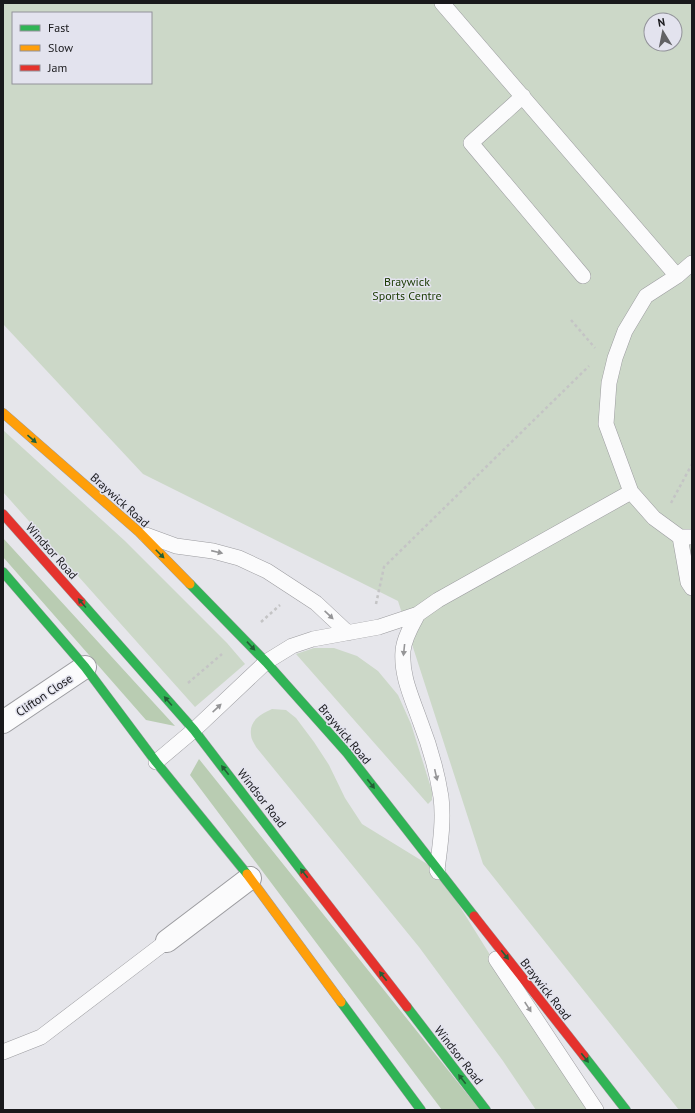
<svg xmlns="http://www.w3.org/2000/svg" width="695" height="1113" font-family="'PT Sans',sans-serif">
  <style>
    .green { fill: #ccd8c8; fill-rule: evenodd }
    .forest { fill: #b9ccb2 }
    .lines { fill: none; stroke-linecap: round; stroke-linejoin: round }
    .lane-casing { stroke: #9c9ca0; stroke-width: 16 }
    .street-casing { stroke: #9c9ca0; stroke-width: 24 }
    .fast-casing { stroke: #9c9ca0; stroke-width: 10 }
    .slow-casing { stroke: #9c9ca0; stroke-width: 10 }
    .jam-casing { stroke: #9c9ca0; stroke-width: 10 }
    .path { stroke: #c4c4c5; stroke-width: 2.5; stroke-dasharray: 3 3; stroke-linecap: butt }
    .lane { stroke: #fbfbfc; stroke-width: 15 }
    .street { stroke: #fbfbfc; stroke-width: 22 }
    .fast { stroke: #30b455; stroke-width: 9 }
    .slow { stroke: #ff9f0a; stroke-width: 9 }
    .jam { stroke: #e5322d; stroke-width: 9 }
    .oneway { fill: #235f36 }
    .oneway2 { fill: #959597 }
    .labels { text-anchor: middle; dominant-baseline: central; stroke-width: 3; stroke-linejoin: round; paint-order: stroke }
    .park-label { font-size: 12px; fill: #193900; stroke: #e3e3ee }
    .street-label { font-size: 12px; fill: #19191c; stroke: #e3e3ee }
  </style>
  <rect width="100%" height="100%" fill="#e6e6eb"/>
  <path class="green" d="M 3,3 L 692,3 L 692,1110 L 679,1110 L 483,864 L 398,601 L 143,474 L 3,324 ZM 13,13 L 151,13 L 151,83 L 13,83 ZM 651,20 L 675,20 L 675,44 L 651,44 Z
    M 3,430 L 125,541 L 227,643 L 245,664 L 195,707 L 3,492 Z
    M 314,648 L 334,648 L 357,656 L 378,671 L 398,695 L 411,724 L 432,791 L 432,800 L 428,804 L 296,654 Z
    M 272,709 L 286,710 L 296,718 L 314,742 L 329,765 L 345,798 L 362,824 L 437,870 L 587,1110 L 536,1110 L 503,1061 L 419,947 L 256,747 C 254,743 251,739 251,735 C 249,720 261,714 272,709 Z"/>
  <path class="forest" d="M 3,538 L 175,726 L 146,720 L 3,557 Z
    M 199,759 L 480,1110 L 442,1110 L 190,775 Z"/>
  <g class="lines">
    <g class="lane-casing">
      <path id="lane" d="M 442,3 L 677,276
        M 523,96 L 471,143 L 583,276
        M 692,263 L 677,276 L 646,296 L 625,331 L 615,358 L 609,383 L 606,424 L 631,492 L 654,518 L 680,537 L 692,537
        M 146,535 L 176,546 L 213,551 L 239,558 L 267,571 L 316,603 L 348,633
        M 680,537 L 688,582 L 692,588
        M 418,614 C 412,625 404,638 403,651 C 401,676 412,698 420,721 C 429,744 437,772 441,797 C 444,821 440,846 437,870 L 438,872
        M 156,762 L 194,730 L 266,662 L 292,646 L 313,639 L 379,627 L 418,614 L 438,600 L 631,492
        M 496,959 L 596,1110
        M 3,1052 L 41,1037 L 167,941"/>
    </g>
    <g class="street-casing">
      <path id="street" d="M 3,722 L 85,667
        M 167,941 L 250,878"/>
    </g>
    <g class="fast-casing">
      <path id="fast" d="M 3,572 L 85,667 L 156,762 L 247,874
        M 190,584 L 266,662 L 347,753 L 474,916
        M 81,602 L 194,730 L 304,874
        M 341,1002 L 421,1110
        M 407,1007 L 486,1110
        M 584,1056 L 626,1110"/>
    </g>
    <g class="slow-casing">
      <path id="slow" d="M 3,413 L 139,532 L 190,584
        M 247,874 L 341,1002"/>
    </g>
    <g class="jam-casing">
      <path id="jam" d="M 3,514 L 81,602
        M 304,874 L 407,1007
        M 474,916 L 584,1056"/>
    </g>
    <path class="path" d="M 571,320 L 595,348
      M 671,503 L 692,464
      M 376,604 L 384,567 L 589,366
      M 261,622 L 280,605
      M 188,683 L 222,654"/>
    <use href="#lane" class="lane"/>
    <use href="#street" class="street"/>
    <use href="#fast" class="fast"/>
    <use href="#slow" class="slow"/>
    <use href="#jam" class="jam"/>
  </g>
  <defs><path id="oneway-solid" d="M-6-.8H1V-3.2L6.5 0L1 3.2V.8H-6Z"/></defs>
  <g class="oneway">
    <use href="#oneway-solid" transform="translate(32 439) rotate(41)"/>
    <use href="#oneway-solid" transform="translate(160 554) rotate(45)"/>
    <use href="#oneway-solid" transform="translate(82 603) rotate(-131)"/>
    <use href="#oneway-solid" transform="translate(251 646) rotate(47)"/>
    <use href="#oneway-solid" transform="translate(168 701) rotate(-131)"/>
    <use href="#oneway-solid" transform="translate(225 770) rotate(-128)"/>
    <use href="#oneway-solid" transform="translate(371 784) rotate(52)"/>
    <use href="#oneway-solid" transform="translate(304 873) rotate(-128)"/>
    <use href="#oneway-solid" transform="translate(505 955) rotate(52)"/>
    <use href="#oneway-solid" transform="translate(383 976) rotate(-128)"/>
    <use href="#oneway-solid" transform="translate(585 1058) rotate(52)"/>
    <use href="#oneway-solid" transform="translate(462 1079) rotate(-128)"/>
  </g>
  <g class="oneway2">
    <use href="#oneway-solid" transform="translate(217 552) rotate(13)"/>
    <use href="#oneway-solid" transform="translate(329 615) rotate(43)"/>
    <use href="#oneway-solid" transform="translate(404 650) rotate(96)"/>
    <use href="#oneway-solid" transform="translate(217 708) rotate(-43)"/>
    <use href="#oneway-solid" transform="translate(436 775) rotate(77)"/>
    <use href="#oneway-solid" transform="translate(528 1007) rotate(57)"/>
  </g>
  <g class="labels">
    <g class="park-label">
      <text x="407" y="281">Braywick<tspan x="407" dy="14">Sports Centre</tspan></text>
    </g>
    <g class="street-label">
      <text transform="translate(120 500) rotate(42)">Braywick Road</text>
      <text transform="translate(52 551) rotate(48)">Windsor Road</text>
      <text transform="translate(44 695) rotate(-34)">Clifton Close</text>
      <text transform="translate(345 734) rotate(50)">Braywick Road</text>
      <text transform="translate(262 798) rotate(52)">Windsor Road</text>
      <text transform="translate(546 989) rotate(52)">Braywick Road</text>
      <text transform="translate(459 1055) rotate(52)">Windsor Road</text>
    </g>
  </g>
  <rect width="695" height="1113" fill="none" stroke="#19191c" stroke-width="8"/>
  <rect x="12" y="12" width="140" height="72" fill="#e3e3ee" stroke="#92929a"/>
  <rect x="20" y="25" width="20" height="6" fill="#30b455" stroke="#92929a"/>
  <text x="48" y="32" font-size="12" fill="#19191c">Fast</text>
  <rect x="20" y="45" width="20" height="6" fill="#ff9f0a" stroke="#92929a"/>
  <text x="48" y="52" font-size="12" fill="#19191c">Slow</text>
  <rect x="20" y="65" width="20" height="6" fill="#e5322d" stroke="#92929a"/>
  <text x="48" y="72" font-size="12" fill="#19191c">Jam</text>
  <g transform="translate(663 32) rotate(350)"><circle r="19" fill="#e3e3ee" stroke="#92929a"/>
  <path d="M0-3L7 15L0 10L-7 15Z" fill="#616164"/>
  <text y="-6" font-size="11" font-weight="bold" text-anchor="middle" fill="#19191c">N</text>
  </g>
</svg>
